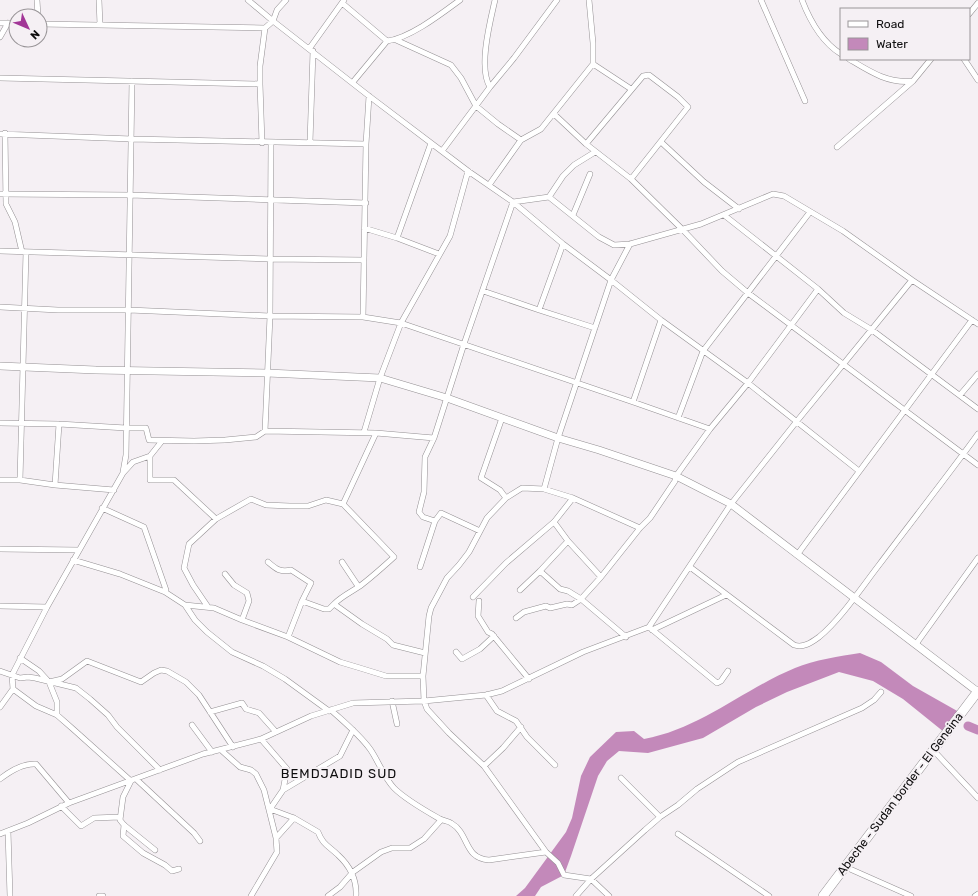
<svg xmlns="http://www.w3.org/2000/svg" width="978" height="896" font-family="Rubik,sans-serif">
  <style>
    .water { fill: #c389ba }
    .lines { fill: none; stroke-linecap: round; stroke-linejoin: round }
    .river { stroke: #c389ba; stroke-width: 9 }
    .street-casing { stroke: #949093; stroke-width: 6 }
    .secondary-casing { stroke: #949093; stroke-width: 8 }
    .highway-casing { stroke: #949093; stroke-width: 10 }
    .street { stroke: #fff; stroke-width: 5 }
    .secondary { stroke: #fff; stroke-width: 7 }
    .highway { stroke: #fff; stroke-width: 9 }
    .labels { text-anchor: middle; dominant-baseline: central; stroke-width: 4; stroke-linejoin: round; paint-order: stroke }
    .street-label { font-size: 12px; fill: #0e0d0e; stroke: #f5f0f4 }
    .neighbourhood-label { font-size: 13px; letter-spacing: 1px; fill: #0e0d0e; stroke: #f5f0f4 }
  </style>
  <rect width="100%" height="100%" fill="#f5f0f4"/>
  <path class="water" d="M 860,653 L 881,662 L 913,686 L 959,712 L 944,732 L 903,699 L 873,681 L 839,672 L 787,692 L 756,707 L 703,738 L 648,753 L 619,751 L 607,761 L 598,776 L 571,856 L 564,875 L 541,887 L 535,896 L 516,896 L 525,888 L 566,832 L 572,818 L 581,776 L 590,757 L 616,732 L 634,731 L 644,739 C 700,729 744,689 795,668 C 814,660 840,656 860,653 Z"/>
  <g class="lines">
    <path class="river" d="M 968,726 L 978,730"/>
    <g class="street-casing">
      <path id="street" d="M 37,0 L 38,16
        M 99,0 L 100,25
        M 248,0 L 273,21 L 369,96 L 468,171 L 513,202 L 563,244 L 611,280 L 661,320 L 748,383 L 859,471
        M 761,0 L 805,101
        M 802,0 C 810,21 822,42 841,54
        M 342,3 L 387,41
        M 969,14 L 978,3
        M 0,23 L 16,23
        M 40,24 L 265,28
        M 0,37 L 8,23
        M 396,40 L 451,65 L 461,78 L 476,106 L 498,124 L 521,140
        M 309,49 L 344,0
        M 849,59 C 869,71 888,84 913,81 L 931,59
        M 964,59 L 978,80
        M 593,64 L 631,89
        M 0,78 L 260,84 L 260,66 L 265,28 L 273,21 L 277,10 L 286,0
        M 353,82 L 387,41 C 410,38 441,14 460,0
        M 260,84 L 262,143
        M 490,87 C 478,68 490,22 495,0
        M 554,114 L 586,144 L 631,179
        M 5,133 L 6,204 L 15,222 L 22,252
        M 0,134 L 132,139 L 366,144
        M 310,142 L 313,51
        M 661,142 L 704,182 L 739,209
        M 586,144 L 643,76 L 649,75 L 678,97 L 688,107 L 631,179 L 683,230 L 722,271 L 748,293 L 978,465
        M 837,147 L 913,81
        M 442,151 L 490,87 L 514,58 L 557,0
        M 489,185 L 521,140 L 541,129 L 593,64 L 593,43 L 589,0
        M 0,194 L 130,195 L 366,203
        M 549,197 L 599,237 L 614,245 L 630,244 L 701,224 L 773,194 L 784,196 L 843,231 L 912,280 L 978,324
        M 573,215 L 590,174
        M 724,215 L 818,289 L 844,313 L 872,330 L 978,409
        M 364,228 L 397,238 L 431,143
        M 397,238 L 439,254
        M 0,251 L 270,259 L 364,260
        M 483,291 L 539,310 L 595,328
        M 0,307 L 58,310 L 129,310 L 270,316 L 363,317 L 401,323 L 633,402 L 710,429
        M 539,310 L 563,244
        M 363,317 L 366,144 L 369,96
        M 960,395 L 978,374
        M 633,402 L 661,320
        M 502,418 L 481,478 L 500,490 L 506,498
        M 678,418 L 703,351 L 810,212
        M 0,423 L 59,424 L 126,428 L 146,428 L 149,440 L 194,441 L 225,440 L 256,437 L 265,431 L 376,433 L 434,438 L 464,344 L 513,202 L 549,197 L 563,176 L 574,165 L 595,152
        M 265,431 L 270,316 L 271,143
        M 364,432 L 380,378 L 401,323 L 450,236 L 468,171
        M 434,438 L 425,457 L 424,492 L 419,512 L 423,517 L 435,521
        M 150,456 L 150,480 L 174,480 L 216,519 L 251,499 L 266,505 L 290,506 L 308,506 L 326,500 L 343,504 L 394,557 C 383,567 372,577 360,586 C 351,592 342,596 334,604
        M 123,472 L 126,455 L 132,81
        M 0,480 L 20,480 L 55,485 L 114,490
        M 20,480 L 26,252
        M 55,485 L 59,424
        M 544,489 L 558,438 L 611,280 L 630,244
        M 343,504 L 376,433
        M 102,508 L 144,527 L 166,590 L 165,592
        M 554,522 L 568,541
        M 0,549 L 79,550
        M 797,555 L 972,320
        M 73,560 L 120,574 L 165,592 L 185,605 L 214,608 L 242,620 L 288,637 L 340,662 L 360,668 L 386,676 L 423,676
        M 268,562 C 275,568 280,573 291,570 L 311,583 L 302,601
        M 342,562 L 358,586
        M 420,567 L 435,521 L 441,513 L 480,531
        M 690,567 L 794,645 C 803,648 811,643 819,637 C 840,620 862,587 879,565 C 912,521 946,478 978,434
        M 540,571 L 560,589 L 568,591 L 581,599 L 626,637
        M 225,574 L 234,585 L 247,593 L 249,601 L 242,620
        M 520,590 L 540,571 L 568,541 L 601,577
        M 473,597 L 506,563 L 554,522 L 573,498
        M 479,601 L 478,616 L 488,632 L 492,634 L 529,679
        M 185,605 L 195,620 L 207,632 L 232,652 L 263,666 L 285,679 L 329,711
        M 0,606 L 47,607
        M 208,607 L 193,585 L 184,568 L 189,544 L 216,519
        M 516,618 L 524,612 L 546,606 L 550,608 L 567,604 L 572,605 L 581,599 L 601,577 L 640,528 L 650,518 L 675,481 L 676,476 L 710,429 L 748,383 L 818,289
        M 649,627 L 717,683 L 721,681 L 728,671
        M 652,630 L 726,595
        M 288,637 L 302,601 L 324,609 L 329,609 L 334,604 L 362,624 L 387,639 L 393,645 L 425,653
        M 916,644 L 978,558
        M 456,652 L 462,659 L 480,649 L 494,636
        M 20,658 L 39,671 L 49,682 L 62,679 L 87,661 L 141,682 L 154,673 L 161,670 L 167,671 L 186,682 L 199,695 L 233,747
        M 0,671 L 20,678 L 28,677 L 35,678 L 76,688 L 90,699 L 108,715 L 117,727 L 160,770
        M 49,682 L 57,702 L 57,715
        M 486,695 L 497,711 L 516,721 L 527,737 L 555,765
        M 392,701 L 397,724
        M 0,707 L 13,689
        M 331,710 C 344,722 359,734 370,749 C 378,760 384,778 394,788 C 406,800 426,811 440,819 C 444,821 448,821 451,823 C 470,834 463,858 489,860 L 546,852
        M 210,712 L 242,703 L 246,709 L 259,713 L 276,732
        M 192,725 L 212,752
        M 261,739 L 287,769 L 283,790 L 270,809 L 294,818 L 318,832 C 323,845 329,846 338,855 C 350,866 357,879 356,896
        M 221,750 L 240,767 L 251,770 L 256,774 L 264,790 L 276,838
        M 934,751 L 978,798
        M 484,766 L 503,748 L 521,727
        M 621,778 L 660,817
        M 0,779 C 9,772 24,763 36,764 L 69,803
        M 136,779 L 194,833 L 200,841
        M 283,790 L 340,756 L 353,730
        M 61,806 L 81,826 L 94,818 L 120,817
        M 124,825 L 123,836 L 143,853 L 165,865 L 172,871 L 179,869
        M 8,831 L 10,896
        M 0,834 L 28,823 L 69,803 L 203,754 L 261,739 L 311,716 L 353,703 L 424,701 L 486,695 L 502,691 L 583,652 L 649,627 L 731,504 L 797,421 L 912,280
        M 678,834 L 769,896
        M 155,850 L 124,825 L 120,820 L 123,797 L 131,781 L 73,729 L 57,715 L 36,706 L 13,689 L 12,675 L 47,607 L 123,473 L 133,462 L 150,456 L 162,441
        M 850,869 L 911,896
        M 99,896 L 103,896
        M 251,896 L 277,852 L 276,838 L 294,818
        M 328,896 L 340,887 L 353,872 L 381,852 L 392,848 L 410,848 L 424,839 L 441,820
        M 576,896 L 591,879 L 645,830 L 660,817 L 678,805 L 697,789 L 738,762 L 862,708 L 874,700 L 881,692
        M 609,896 L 591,879 L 564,875 L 558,863 L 546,852 L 484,766 L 449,733 L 427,709 L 424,701 L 423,676 L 429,616 L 431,608 L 447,578 L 459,565 L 469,552 L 487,518 L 506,498 L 522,488 L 544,489 L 573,498 L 640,528
        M 975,896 L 978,894"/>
    </g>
    <g class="secondary-casing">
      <path id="secondary" d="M 0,366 L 96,370 L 267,373 L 380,378 L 447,398 L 558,438 L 599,450 L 676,476 L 731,504 L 978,692"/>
    </g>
    <g class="highway-casing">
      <path id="highway" d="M 823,896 L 978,691"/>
    </g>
    <use href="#street" class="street"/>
    <use href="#secondary" class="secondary"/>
    <use href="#highway" class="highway"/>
  </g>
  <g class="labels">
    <g class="street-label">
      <text transform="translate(900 794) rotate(-53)">Abeche - Sudan border - El Geneina</text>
    </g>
    <g class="neighbourhood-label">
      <text x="339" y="773">BEMDJADID SUD</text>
    </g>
  </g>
  <rect x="840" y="8" width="130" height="52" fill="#f5f0f4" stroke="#999598"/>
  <rect x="848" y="21" width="20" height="6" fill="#ffffff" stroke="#999598"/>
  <text x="876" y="28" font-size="12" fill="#0e0d0e">Road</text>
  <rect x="848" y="38" width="20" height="12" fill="#c389ba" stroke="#999598"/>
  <text x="876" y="48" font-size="12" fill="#0e0d0e">Water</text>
  <g transform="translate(28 28) rotate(134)"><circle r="19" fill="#f5f0f4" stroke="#999598"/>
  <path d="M0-3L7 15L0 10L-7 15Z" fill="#a23697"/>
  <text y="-6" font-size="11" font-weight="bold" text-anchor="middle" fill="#0e0d0e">N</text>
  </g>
</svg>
